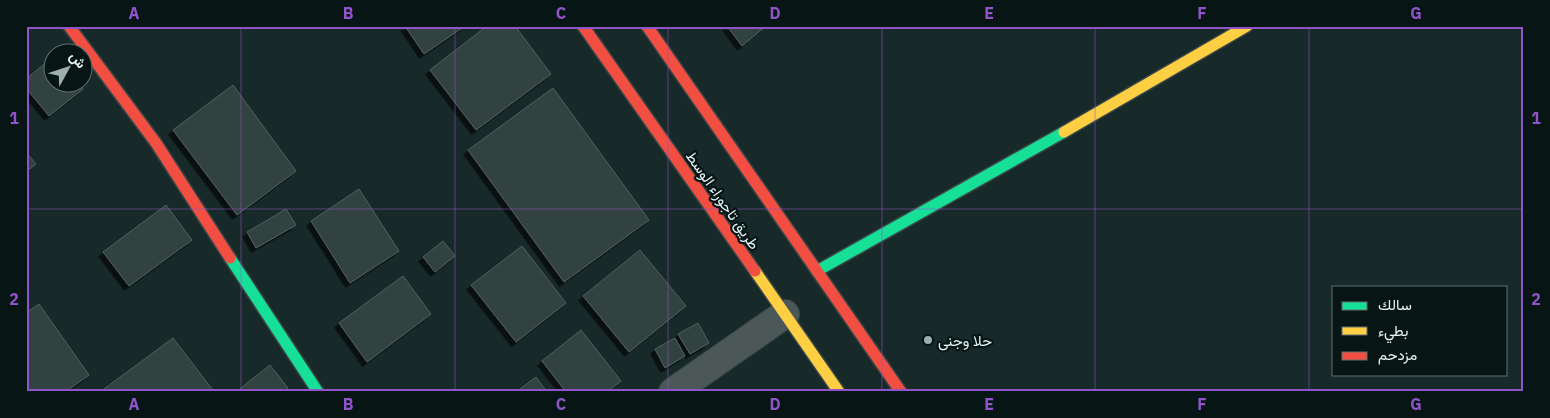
<svg xmlns="http://www.w3.org/2000/svg" width="1550" height="418" font-family="'IBM Plex Sans',Vazirmatn,sans-serif">
  <style>
    .building { fill: #304340; stroke: #525f5d; filter: url(#shadow) }
    .lines { fill: none; stroke-linecap: round; stroke-linejoin: round }
    .street-casing { stroke: #3a4747; stroke-width: 30 }
    .fast-casing { stroke: #3a4747; stroke-width: 14 }
    .slow-casing { stroke: #3a4747; stroke-width: 14 }
    .jam-casing { stroke: #3a4747; stroke-width: 14 }
    .street { stroke: #4c5858; stroke-width: 28 }
    .fast { stroke: #16e098; stroke-width: 11 }
    .slow { stroke: #ffcf43; stroke-width: 11 }
    .jam { stroke: #f24e42; stroke-width: 11 }
    .grid { fill: none; stroke: #9054ca; stroke-width: 1; stroke-opacity: 0.55 }
    .poi-dot { fill: #9daeae; stroke: #081515; stroke-width: 2 }
    .labels { text-anchor: middle; dominant-baseline: central; stroke-width: 4.5; stroke-linejoin: round; paint-order: stroke }
    .street-label { font-size: 15px; fill: #e4f5f5; stroke: #081515 }
    .poi-label { font-size: 15px; fill: #e4f5f5; stroke: #081515; text-anchor: start }
    .neatline { fill: none; stroke: #9054ca; stroke-width: 2 }
    .grid-label { font-size: 16px; text-anchor: middle; font-weight: bold; fill: #9054ca }
  </style>
  <defs>
    <filter id="shadow"><feDropShadow dx="-4.5" dy="4.5" stdDeviation="0" flood-color="#0009"/></filter>
  </defs>
  <rect width="100%" height="100%" fill="#182929"/>
  <path class="building" d="M 405,26 L 465,26 L 424,54 Z
    M 487,26 L 515,26 L 551,74 L 476,130 L 430,70 Z
    M 727,26 L 766,26 L 742,46 Z
    M 52,58 L 52,82 L 78,82 L 83,89 L 49,116 L 26,88 L 26,79 Z
    M 233,85 L 296,171 L 237,215 L 173,130 Z
    M 553,88 L 649,220 L 564,282 L 468,150 Z
    M 26,152 L 36,164 L 26,172 Z
    M 359,189 L 399,251 L 350,283 L 311,221 Z
    M 166,205 L 192,240 L 129,286 L 103,252 Z
    M 286,209 L 296,225 L 256,248 L 247,232 Z
    M 443,241 L 455,256 L 435,272 L 423,257 Z
    M 522,246 L 566,303 L 516,342 L 471,285 Z
    M 640,250 L 686,306 L 629,352 L 583,296 Z
    M 403,276 L 431,314 L 367,362 L 339,323 Z
    M 39,304 L 89,375 L 65,392 L 26,392 L 26,313 Z
    M 698,323 L 709,343 L 690,354 L 678,334 Z
    M 581,330 L 621,381 L 607,392 L 566,392 L 542,361 Z
    M 173,338 L 212,389 L 207,392 L 100,392 Z
    M 675,338 L 685,356 L 665,368 L 655,349 Z
    M 270,365 L 288,388 L 283,392 L 236,392 Z
    M 536,377 L 547,392 L 516,392 Z"/>
  <g class="lines">
    <g class="street-casing">
      <path id="street" d="M 673,392 L 785,314"/>
    </g>
    <g class="fast-casing">
      <path id="fast" d="M 230,258 L 318,392
        M 817,271 L 1064,132"/>
    </g>
    <g class="slow-casing">
      <path id="slow" d="M 1064,132 L 1247,26
        M 755,271 L 839,392"/>
    </g>
    <g class="jam-casing">
      <path id="jam" d="M 69,26 L 156,143 L 230,258
        M 583,26 L 755,271
        M 647,26 L 901,392"/>
    </g>
    <use href="#street" class="street"/>
    <use href="#fast" class="fast"/>
    <use href="#slow" class="slow"/>
    <use href="#jam" class="jam"/>
  </g>
  <path class="grid" d="M 241,26 L 241,392M 455,26 L 455,392M 668,26 L 668,392M 882,26 L 882,392M 1095,26 L 1095,392M 1309,26 L 1309,392M 26,209 L 1524,209"/>
  <circle class="poi-dot" cx="928" cy="340" r="5"/>
  <g class="labels">
    <g class="street-label">
      <text transform="translate(723 200) rotate(55)">طريق تاجوراء الوسط</text>
    </g>
    <g class="poi-label">
      <text x="938" y="340">حلا وجنى</text>
    </g>
  </g>
  <rect width="1550" height="418" fill="none" stroke="#081515" stroke-width="55"/>
  <rect x="1332" y="286" width="175" height="90" fill="#081515" stroke="#606f6f"/>
  <rect x="1342" y="302" width="25" height="8" fill="#16e098" stroke="#606f6f"/>
  <text x="1378" y="310" font-size="15" fill="#e4f5f5">سالك</text>
  <rect x="1342" y="327" width="25" height="8" fill="#ffcf43" stroke="#606f6f"/>
  <text x="1378" y="336" font-size="15" fill="#e4f5f5">بطيء</text>
  <rect x="1342" y="352" width="25" height="8" fill="#f24e42" stroke="#606f6f"/>
  <text x="1378" y="360" font-size="15" fill="#e4f5f5">مزدحم</text>
  <g transform="translate(68 68) rotate(50)"><circle r="24" fill="#081515" stroke="#606f6f"/>
  <path d="M0-4L9 19L0 12L-9 19Z" fill="#9daeae"/>
  <text y="-8" font-size="14" font-weight="bold" text-anchor="middle" fill="#e4f5f5">ش</text>
  </g>
  <rect x="28" y="28" width="1494" height="362" class="neatline"/>
  <g class="grid-label">
    <text x="134" y="19">A</text>
    <text x="348" y="19">B</text>
    <text x="561" y="19">C</text>
    <text x="775" y="19">D</text>
    <text x="989" y="19">E</text>
    <text x="1202" y="19">F</text>
    <text x="1416" y="19">G</text>
    <text x="14" y="124">1</text>
    <text x="1536" y="124">1</text>
    <text x="14" y="305">2</text>
    <text x="1536" y="305">2</text>
    <text x="134" y="410">A</text>
    <text x="348" y="410">B</text>
    <text x="561" y="410">C</text>
    <text x="775" y="410">D</text>
    <text x="989" y="410">E</text>
    <text x="1202" y="410">F</text>
    <text x="1416" y="410">G</text>
  </g>
</svg>
